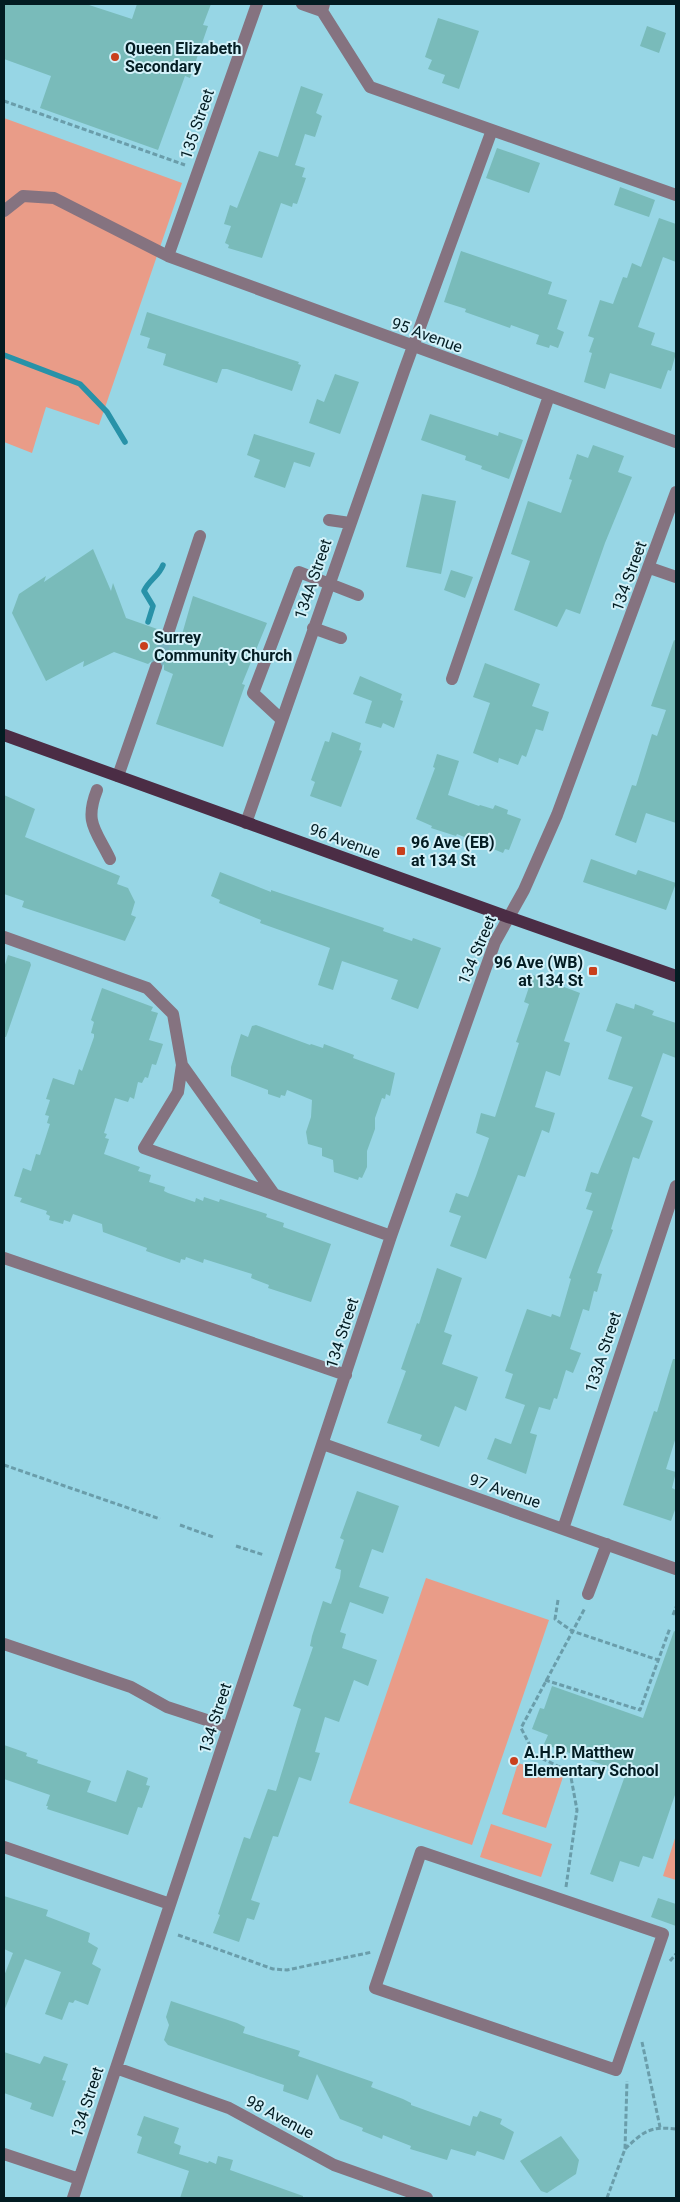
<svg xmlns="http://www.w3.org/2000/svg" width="680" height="2202" font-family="Roboto,sans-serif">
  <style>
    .green { fill: #e99c88 }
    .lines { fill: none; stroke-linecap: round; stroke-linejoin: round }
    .stream { stroke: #2892a8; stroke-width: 5.5 }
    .building { fill: #79bbba }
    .minor-tunnel { stroke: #79b1be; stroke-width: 12; stroke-dasharray: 12 6; stroke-linecap: butt }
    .path { stroke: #6a9daa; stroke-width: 3; stroke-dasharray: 5 2.5; stroke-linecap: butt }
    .minor { stroke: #857380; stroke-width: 12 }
    .major { stroke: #4b2d45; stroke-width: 12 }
    .poi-dot { fill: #c93f1c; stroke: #d2f1f9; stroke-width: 2 }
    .labels { text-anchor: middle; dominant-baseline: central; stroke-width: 4; stroke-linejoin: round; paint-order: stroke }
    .poi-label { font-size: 16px; font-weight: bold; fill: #031c22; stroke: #d2f1f9; text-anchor: start }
    .street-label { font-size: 16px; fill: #031c22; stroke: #d2f1f9 }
  </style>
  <rect width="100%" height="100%" fill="#97d6e5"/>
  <path class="green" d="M 4,118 L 182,183 L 99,425 L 46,407 L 32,453 L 4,442 Z
    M 426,1578 L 549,1620 L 472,1845 L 349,1803 Z
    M 518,1763 L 563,1777 L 546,1828 L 502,1814 Z
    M 491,1824 L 552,1844 L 541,1877 L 480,1857 Z
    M 676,1835 L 676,1880 L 663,1876 Z"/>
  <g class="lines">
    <path class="stream" d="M 4,355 L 80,384 L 107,412 L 125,442
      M 148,622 L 153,606 L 144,591 C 149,580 159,576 163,565"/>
  </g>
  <path class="building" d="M 4,4 L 86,4 L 132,19 L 137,4 L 211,4 L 203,25 L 208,26 L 190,78 L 185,76 L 158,150 L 40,108 L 51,76 L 4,59 Z
    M 438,18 L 479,31 L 459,89 L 442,83 L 445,75 L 428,69 L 432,60 L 425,57 Z
    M 647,26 L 666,33 L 659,53 L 640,46 Z
    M 301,86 L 323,94 L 316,113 L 322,116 L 315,137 L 305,134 L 295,165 L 305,168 L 302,177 L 306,178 L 297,204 L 293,203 L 292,207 L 281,203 L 262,258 L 228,248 L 229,245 L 225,243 L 231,226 L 224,224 L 230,205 L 237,208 L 259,151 L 278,157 Z
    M 497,148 L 540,163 L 529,193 L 486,178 Z
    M 620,187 L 655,200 L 649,217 L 614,205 Z
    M 659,218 L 676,224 L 676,262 L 663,257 L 638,327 L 655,333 L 651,345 L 676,353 L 671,371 L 668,370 L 661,389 L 610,373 L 605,389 L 584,382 L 592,353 L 589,352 L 594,338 L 588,336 L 600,300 L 613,304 L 623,277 L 627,278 L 632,263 L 641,267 Z
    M 461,251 L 552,282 L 548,294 L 567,300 L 557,329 L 564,332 L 558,348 L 550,345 L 549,348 L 536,344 L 539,335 L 511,325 L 510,328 L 465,312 L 466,309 L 444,302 Z
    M 147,312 L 299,362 L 298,364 L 301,365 L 292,391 L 227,369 L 222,369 L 217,383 L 163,365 L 166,354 L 147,348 L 150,338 L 140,335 Z
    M 335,374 L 359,382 L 340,434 L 309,423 L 317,399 L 324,402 Z
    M 430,414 L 498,436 L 499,432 L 523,440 L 509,479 L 481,469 L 482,466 L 465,460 L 466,456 L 421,440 Z
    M 254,434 L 315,453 L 310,467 L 294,462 L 285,488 L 254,477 L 260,460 L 247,455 Z
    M 593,445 L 624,456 L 618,472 L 632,477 L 605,543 L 580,614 L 566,609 L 557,627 L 514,610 L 530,561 L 511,554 L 528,501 L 561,513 L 572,480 L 569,479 L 577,454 L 588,458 Z
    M 422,494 L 456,501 L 441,574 L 406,567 Z
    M 93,549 L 111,591 L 113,583 L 126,618 L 160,630 L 160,635 L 165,640 L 170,641 L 176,636 L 181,638 L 193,596 L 267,623 L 242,684 L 245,685 L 223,747 L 156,724 L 173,674 L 164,670 L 164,665 L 159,660 L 154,659 L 148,664 L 114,652 L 83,667 L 84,661 L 46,681 L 12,613 L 19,594 L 46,576 L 44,582 Z
    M 451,570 L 473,577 L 465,598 L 444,590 Z
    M 674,640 L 676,641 L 676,823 L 646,813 L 636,843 L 615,835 L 632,785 L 636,786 L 652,734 L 657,736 L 666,710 L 651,706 Z
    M 485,663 L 540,684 L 532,706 L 549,712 L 543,731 L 536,729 L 526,757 L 522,755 L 518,765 L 499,758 L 498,763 L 473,753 L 490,703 L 473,697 Z
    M 360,676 L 402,694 L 400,700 L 403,701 L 394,728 L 383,723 L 381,728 L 365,723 L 372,701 L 353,694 Z
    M 332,732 L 361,743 L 359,750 L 362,751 L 341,807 L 310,796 L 315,782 L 311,780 L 325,741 L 329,742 Z
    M 437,754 L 459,761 L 448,795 L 479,806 L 480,805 L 493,809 L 495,805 L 508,810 L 507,814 L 521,819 L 509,850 L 505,849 L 503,853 L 457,834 L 456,836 L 431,828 L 432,826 L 416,819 L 435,768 L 433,767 Z
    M 4,795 L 35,809 L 25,837 L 120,876 L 117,884 L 128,888 L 135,902 L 131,915 L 136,917 L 125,941 L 22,907 L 24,901 L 4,894 Z
    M 591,859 L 636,875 L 638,870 L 676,883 L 666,910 L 583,882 Z
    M 220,872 L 271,892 L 271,890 L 384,928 L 383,931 L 412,941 L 413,938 L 441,948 L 418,1009 L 391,999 L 398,980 L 342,961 L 333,990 L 318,985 L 330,948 L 260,923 L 261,920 L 219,903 L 220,900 L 211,896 Z
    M 8,955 L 30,962 L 31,965 L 6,1037 L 4,1037 L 4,968 Z
    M 533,975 L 580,993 L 564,1041 L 570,1043 L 560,1076 L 546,1071 L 535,1107 L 555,1113 L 549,1133 L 542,1130 L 525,1177 L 518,1175 L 486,1259 L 450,1246 L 461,1216 L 449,1212 L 456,1193 L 468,1197 L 476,1176 L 489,1138 L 476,1133 L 481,1113 L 495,1117 L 519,1043 L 516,1042 L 529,1004 L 524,1002 Z
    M 102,988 L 153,1007 L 151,1011 L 158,1013 L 149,1040 L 163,1044 L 156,1065 L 152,1064 L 148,1078 L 145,1077 L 142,1083 L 138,1082 L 134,1099 L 130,1097 L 128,1102 L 115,1098 L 104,1133 L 107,1134 L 105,1138 L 109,1139 L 104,1154 L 140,1167 L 138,1171 L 151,1175 L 149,1182 L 165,1187 L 164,1191 L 168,1193 L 195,1202 L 196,1198 L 203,1201 L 204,1197 L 219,1202 L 220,1199 L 267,1214 L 266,1217 L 284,1223 L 283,1227 L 331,1244 L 311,1302 L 268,1288 L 269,1285 L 251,1278 L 252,1274 L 204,1259 L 203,1263 L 186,1257 L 185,1260 L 181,1259 L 180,1263 L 146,1251 L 147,1248 L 103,1232 L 102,1224 L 73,1214 L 70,1222 L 64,1220 L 63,1224 L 49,1220 L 50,1216 L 46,1214 L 47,1211 L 20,1202 L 22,1198 L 14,1196 L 23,1168 L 31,1171 L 36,1154 L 40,1155 L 50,1124 L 47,1123 L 49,1116 L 45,1115 L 50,1100 L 46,1099 L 53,1078 L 74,1085 L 79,1069 L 82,1071 L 94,1037 L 94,1034 L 91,1033 L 94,1022 L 91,1020 Z
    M 616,1003 L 634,1009 L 635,1004 L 654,1011 L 652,1015 L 676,1023 L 676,1058 L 663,1053 L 641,1116 L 653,1121 L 639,1159 L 633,1157 L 611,1229 L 613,1230 L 597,1273 L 602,1274 L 597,1292 L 594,1291 L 589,1311 L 583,1309 L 570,1349 L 581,1353 L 573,1373 L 566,1370 L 557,1399 L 554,1398 L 550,1410 L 539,1407 L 530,1433 L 537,1435 L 526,1474 L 487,1459 L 495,1438 L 511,1444 L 525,1405 L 505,1398 L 513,1374 L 505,1371 L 527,1309 L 551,1317 L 552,1314 L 560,1317 L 571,1279 L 569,1278 L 593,1211 L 586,1209 L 592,1193 L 585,1191 L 591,1172 L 598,1174 L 633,1087 L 608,1079 L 622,1037 L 606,1031 Z
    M 256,1025 L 310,1045 L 311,1044 L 323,1048 L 324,1044 L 354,1055 L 353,1058 L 395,1073 L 390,1096 L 386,1094 L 385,1099 L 382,1098 L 375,1118 L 375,1129 L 367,1151 L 367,1167 L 362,1178 L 359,1177 L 358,1180 L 334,1172 L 333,1160 L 322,1156 L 322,1148 L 308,1144 L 306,1132 L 311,1117 L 312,1100 L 287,1090 L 285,1096 L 281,1095 L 280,1098 L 268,1094 L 268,1090 L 231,1076 L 231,1067 L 241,1034 L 248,1037 L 252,1026 Z
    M 437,1268 L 462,1278 L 444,1332 L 452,1335 L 442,1364 L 478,1377 L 466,1411 L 455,1406 L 439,1447 L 420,1440 L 422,1435 L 387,1423 L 406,1371 L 401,1369 L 417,1323 L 419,1324 Z
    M 673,1359 L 676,1359 L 676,1437 L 666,1469 L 676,1472 L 672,1488 L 676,1490 L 676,1507 L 671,1521 L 623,1505 L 654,1411 L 657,1412 Z
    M 357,1491 L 399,1506 L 383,1553 L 372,1549 L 359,1587 L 389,1597 L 383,1614 L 350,1602 L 340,1632 L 346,1634 L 342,1648 L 377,1660 L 368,1686 L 354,1680 L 339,1722 L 325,1717 L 315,1752 L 320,1753 L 311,1781 L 299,1777 L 278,1837 L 273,1836 L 251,1900 L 260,1903 L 254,1920 L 247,1918 L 239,1942 L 213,1933 L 220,1915 L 218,1914 L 244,1837 L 250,1839 L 268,1789 L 276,1791 L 301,1709 L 293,1706 L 313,1647 L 310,1646 L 312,1636 L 323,1601 L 331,1604 L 340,1578 L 341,1570 L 335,1568 L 344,1540 L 340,1538 Z
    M 674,1631 L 676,1632 L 676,1792 L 653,1859 L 643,1856 L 639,1867 L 620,1861 L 613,1882 L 590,1874 L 626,1773 L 544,1744 L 548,1735 L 532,1729 L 540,1708 L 544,1709 L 552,1686 L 643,1718 Z
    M 4,1745 L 27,1753 L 26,1756 L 38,1760 L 37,1763 L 91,1781 L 87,1792 L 116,1802 L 127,1770 L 148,1778 L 146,1785 L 150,1786 L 142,1808 L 138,1807 L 128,1835 L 47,1809 L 48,1806 L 46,1806 L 50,1795 L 4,1779 Z
    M 4,1896 L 48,1910 L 46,1916 L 90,1933 L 88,1942 L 98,1948 L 92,1964 L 101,1969 L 88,2005 L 75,2000 L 73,2003 L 69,2002 L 62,2020 L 45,2014 L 61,1972 L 25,1959 L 4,2011 L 4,1976 L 13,1953 L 4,1949 Z
    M 658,1898 L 676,1904 L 676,1926 L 651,1917 Z
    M 171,2001 L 237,2023 L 245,2027 L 243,2033 L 300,2051 L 298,2056 L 373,2082 L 371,2087 L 403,2099 L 411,2103 L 411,2105 L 470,2126 L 473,2116 L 477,2117 L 480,2111 L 502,2119 L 500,2124 L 514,2132 L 504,2160 L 477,2151 L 475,2156 L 451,2149 L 447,2160 L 410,2149 L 411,2146 L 383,2135 L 382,2139 L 362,2131 L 363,2128 L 340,2119 L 317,2074 L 308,2100 L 283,2091 L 284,2085 L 168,2045 L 164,2040 L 169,2025 L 166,2017 Z
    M 4,2052 L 40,2064 L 44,2056 L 68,2064 L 62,2080 L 66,2081 L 53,2117 L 30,2109 L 32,2103 L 4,2093 Z
    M 144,2116 L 179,2128 L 174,2143 L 181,2146 L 179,2154 L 208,2163 L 209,2161 L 216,2164 L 218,2156 L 233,2160 L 230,2170 L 303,2196 L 303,2198 L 180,2198 L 189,2171 L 137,2153 L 142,2137 L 137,2135 Z
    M 561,2136 L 579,2160 L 576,2174 L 547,2193 L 541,2191 L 520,2161 Z"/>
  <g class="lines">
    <path class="minor-tunnel" d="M 156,667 L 168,633"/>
    <path class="path" d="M 4,101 L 185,165
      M 4,1465 L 160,1519
      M 180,1525 L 213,1537
      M 236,1546 L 264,1555
      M 558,1600 L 555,1619 L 572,1631 L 658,1660
      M 673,1615 L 676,1607
      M 545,1680 L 640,1710 L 670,1628
      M 566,1887 L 577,1810 L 570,1772 L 535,1755 L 521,1728 L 585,1608
      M 178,1935 L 273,1969 L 287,1970 L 372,1952
      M 670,1961 L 676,1954
      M 642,2042 L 660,2127
      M 625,2149 C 644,2131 650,2126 676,2129
      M 607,2198 L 625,2149 L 627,2081"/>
    <path class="minor" d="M 302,4 L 322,11
      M 324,4 L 322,11 L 370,87 L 676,195
      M 4,211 L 23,196 L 54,198 L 168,256 L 676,442
      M 168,256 L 257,4
      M 329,520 L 350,523
      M 650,568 L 676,577
      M 313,628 L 341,638
      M 168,633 L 200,536
      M 452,679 L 549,396
      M 282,720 L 253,693 L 299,572 L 358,595
      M 118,776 L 156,667
      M 97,790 C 84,823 96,830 110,859
      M 246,823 L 404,371 L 492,130
      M 4,937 L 147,988 L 173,1014 L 182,1065 L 178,1092 L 144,1148 L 391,1236
      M 182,1065 L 274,1194
      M 4,1258 L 346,1375
      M 323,1444 L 676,1569
      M 563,1529 L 676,1186
      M 588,1594 L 607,1544
      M 4,1644 L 131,1687 L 167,1707 L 228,1727
      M 4,1847 L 170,1904
      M 421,1852 L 663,1934 L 616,2070 L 375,1988 Z
      M 116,2068 L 229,2108 L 334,2165 L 427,2198
      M 4,2154 L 79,2179
      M 73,2198 L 391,1236 L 479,987 L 495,942 L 524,890 L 557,815 L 676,492"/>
    <path class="major" d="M 4,735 L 508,917 L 676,976"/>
  </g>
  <g class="poi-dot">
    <circle cx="115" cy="57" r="5"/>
    <circle cx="144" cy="646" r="5"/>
    <rect x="396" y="846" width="10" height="10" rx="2.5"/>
    <rect x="588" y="966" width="10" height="10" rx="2.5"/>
    <circle cx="514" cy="1761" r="5"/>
  </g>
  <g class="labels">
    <g class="poi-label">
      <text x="125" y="48">Queen Elizabeth<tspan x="125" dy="18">Secondary</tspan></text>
      <text x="154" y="637">Surrey<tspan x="154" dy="18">Community Church</tspan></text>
      <text x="411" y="842">96 Ave (EB)<tspan x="411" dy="18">at 134 St</tspan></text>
      <text x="583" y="962" text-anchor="end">96 Ave (WB)<tspan x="583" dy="18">at 134 St</tspan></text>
      <text x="524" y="1752">A.H.P. Matthew<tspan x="524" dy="18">Elementary School</tspan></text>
    </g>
    <g class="street-label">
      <text transform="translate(197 124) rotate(-71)">135 Street</text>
      <text transform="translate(427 335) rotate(20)">95 Avenue</text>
      <text transform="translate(629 576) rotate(-70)">134 Street</text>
      <text transform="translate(313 579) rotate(-71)">134A Street</text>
      <text transform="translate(345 841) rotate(20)">96 Avenue</text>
      <text transform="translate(477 950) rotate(-67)">134 Street</text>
      <text transform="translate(342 1333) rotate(-72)">134 Street</text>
      <text transform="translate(603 1352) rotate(-72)">133A Street</text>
      <text transform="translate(505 1491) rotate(19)">97 Avenue</text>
      <text transform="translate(215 1718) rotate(-72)">134 Street</text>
      <text transform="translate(87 2102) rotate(-72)">134 Street</text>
      <text transform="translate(280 2117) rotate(28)">98 Avenue</text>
    </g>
  </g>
  <rect width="680" height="2202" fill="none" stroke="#031c22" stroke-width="10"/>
</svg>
